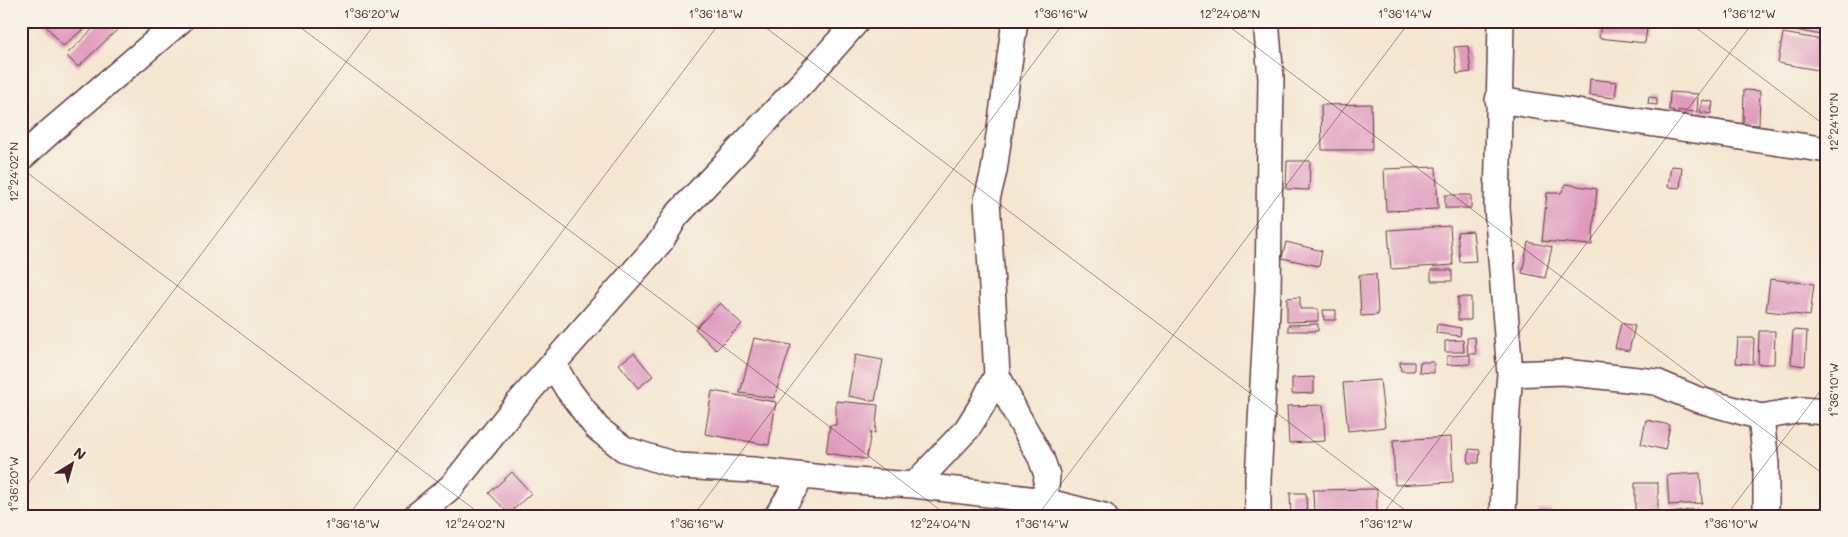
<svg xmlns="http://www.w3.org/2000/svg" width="1848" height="537" font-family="Mali,sans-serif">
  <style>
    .building { fill: #df9abc }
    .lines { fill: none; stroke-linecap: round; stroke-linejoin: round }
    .street-casing { stroke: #643d44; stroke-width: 28 }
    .street { stroke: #fff; stroke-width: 25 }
    .ticks { fill: none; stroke: #4a1f2b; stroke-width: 1; stroke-opacity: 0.45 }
    .neatline { fill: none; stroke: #4a1f2b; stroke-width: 2 }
    .ticks-label { font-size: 12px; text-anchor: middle; fill: #4a1f2b }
  </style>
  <rect width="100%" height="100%" fill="#f7f3e8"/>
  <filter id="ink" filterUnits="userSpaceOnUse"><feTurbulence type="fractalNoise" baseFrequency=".02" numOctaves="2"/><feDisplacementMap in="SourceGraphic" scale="10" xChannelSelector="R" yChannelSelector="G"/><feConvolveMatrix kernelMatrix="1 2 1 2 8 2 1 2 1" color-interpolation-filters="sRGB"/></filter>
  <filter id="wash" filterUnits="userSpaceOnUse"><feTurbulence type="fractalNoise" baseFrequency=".0096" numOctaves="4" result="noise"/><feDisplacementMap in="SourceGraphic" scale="20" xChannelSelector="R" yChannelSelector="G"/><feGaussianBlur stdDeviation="1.12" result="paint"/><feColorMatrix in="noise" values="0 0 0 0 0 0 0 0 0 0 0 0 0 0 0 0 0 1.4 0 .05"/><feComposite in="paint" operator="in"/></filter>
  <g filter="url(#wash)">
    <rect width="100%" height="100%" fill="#f4e6d0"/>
    <g id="blocks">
      <path class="building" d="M 42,21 L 93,21 L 63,46 Z
        M 101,21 L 108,21 L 117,30 L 78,67 L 66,55 Z
        M 1601,21 L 1648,21 L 1645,43 L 1599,38 Z
        M 1776,21 L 1827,21 L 1826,36 L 1775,26 Z
        M 1783,33 L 1823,40 L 1818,70 L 1778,63 Z
        M 1468,46 L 1471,72 L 1457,74 L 1454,47 Z
        M 1590,79 L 1617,82 L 1615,98 L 1589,95 Z
        M 1744,90 L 1760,91 L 1759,125 L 1743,124 Z
        M 1670,92 L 1698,94 L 1697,112 L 1669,110 Z
        M 1649,97 L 1657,98 L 1657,105 L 1648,104 Z
        M 1702,100 L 1713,102 L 1711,114 L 1700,112 Z
        M 1371,104 L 1372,150 L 1322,150 L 1321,105 Z
        M 1287,161 L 1310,161 L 1309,190 L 1286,189 Z
        M 1671,166 L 1682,167 L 1680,188 L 1668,187 Z
        M 1436,167 L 1438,209 L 1386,211 L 1384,169 Z
        M 1566,184 L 1597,189 L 1592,245 L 1542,241 L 1547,193 L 1561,193 Z
        M 1445,195 L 1471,195 L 1471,208 L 1445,208 Z
        M 1450,226 L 1453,265 L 1391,269 L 1388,230 Z
        M 1473,231 L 1476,261 L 1460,262 L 1457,232 Z
        M 1286,242 L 1322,251 L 1319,266 L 1282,258 Z
        M 1528,242 L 1552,247 L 1545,278 L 1522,273 Z
        M 1431,270 L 1452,270 L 1452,281 L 1431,281 Z
        M 1376,274 L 1378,315 L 1361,316 L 1359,275 Z
        M 1770,279 L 1814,284 L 1810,316 L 1766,311 Z
        M 1300,297 L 1300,309 L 1318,309 L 1318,321 L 1287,322 L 1287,298 Z
        M 1458,297 L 1471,297 L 1471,320 L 1458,320 Z
        M 720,303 L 742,324 L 716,350 L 695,329 Z
        M 1323,310 L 1336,310 L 1336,320 L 1324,320 Z
        M 1621,323 L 1635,326 L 1629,351 L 1615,348 Z
        M 1318,324 L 1318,331 L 1288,331 L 1288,325 Z
        M 1437,324 L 1461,328 L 1460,336 L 1436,333 Z
        M 1793,330 L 1807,331 L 1805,366 L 1791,364 Z
        M 1759,331 L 1775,331 L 1774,364 L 1758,364 Z
        M 1475,337 L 1476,354 L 1468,354 L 1467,338 Z
        M 754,338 L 791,345 L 774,398 L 740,393 Z
        M 1738,338 L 1754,338 L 1753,364 L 1736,363 Z
        M 1463,340 L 1464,352 L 1445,352 L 1445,341 Z
        M 634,353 L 653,376 L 638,388 L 619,364 Z
        M 855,355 L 883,360 L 875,401 L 848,396 Z
        M 1470,355 L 1470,364 L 1447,365 L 1447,356 Z
        M 1400,362 L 1414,362 L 1414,371 L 1401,371 Z
        M 1420,362 L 1434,362 L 1434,373 L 1419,372 Z
        M 1314,377 L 1314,393 L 1292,394 L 1292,378 Z
        M 1380,380 L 1385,427 L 1348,431 L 1343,383 Z
        M 712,391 L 776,402 L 769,445 L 705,434 Z
        M 836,401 L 878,405 L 875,433 L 871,432 L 866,459 L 826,453 L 830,425 L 836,425 Z
        M 1323,405 L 1325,441 L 1289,443 L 1287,406 Z
        M 1646,420 L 1670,425 L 1665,450 L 1641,444 Z
        M 1451,437 L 1453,482 L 1395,485 L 1393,440 Z
        M 1469,449 L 1480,450 L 1479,463 L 1468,463 Z
        M 512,472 L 531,493 L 509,514 L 489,493 Z
        M 1700,473 L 1702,503 L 1669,505 L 1667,475 Z
        M 1635,483 L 1658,483 L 1658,511 L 1635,513 Z
        M 1377,489 L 1377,516 L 1314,516 L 1313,490 Z
        M 1290,493 L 1306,493 L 1307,516 L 1291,516 Z
        M 1699,509 L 1700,516 L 1671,516 L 1670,513 Z
        M 1551,510 L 1551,516 L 1539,516 L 1538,511 Z
        M 1727,511 L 1728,516 L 1708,516 L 1708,513 Z"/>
    </g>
  </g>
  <g filter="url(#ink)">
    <use href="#blocks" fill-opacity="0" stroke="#643d44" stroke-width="1"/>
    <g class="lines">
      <g class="street-casing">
        <path id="street" d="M 1015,21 L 994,171 L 987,199 L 997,375 L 1017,415 L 1041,458 L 1047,475 L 1045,501
          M 1501,21 L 1497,207 L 1510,374 L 1507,409 L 1503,516
          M 1498,100 L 1827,150
          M 21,158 L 52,130 L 180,21
          M 553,364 L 567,388 L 597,428 L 624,449 L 678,466 L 753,470 L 840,480 L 914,485 L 1045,501 L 1104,516
          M 1510,374 L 1563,372 L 1656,382 L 1696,399 L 1761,417 L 1801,410 L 1827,412
          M 1761,417 L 1766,464 L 1766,516
          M 914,485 L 967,429 L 982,405 L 997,375
          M 416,516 L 452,486 L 515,407 L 661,241 L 676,216 L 804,81 L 857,21
          M 777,516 L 802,476
          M 1258,516 L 1258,479 L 1268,291 L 1271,78 L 1266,21"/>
      </g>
      <use href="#street" class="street"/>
    </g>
  </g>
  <path class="ticks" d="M 292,21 L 948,516M 757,21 L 1413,516M 1222,21 L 1827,477M 1687,21 L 1827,127M 21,36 L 32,21M 21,168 L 483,516M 21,493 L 377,21M 348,516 L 721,21M 693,516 L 1065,21M 1037,516 L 1410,21M 1381,516 L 1754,21M 1726,516 L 1827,382"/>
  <rect width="1848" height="537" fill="none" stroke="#f7f3e8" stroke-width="55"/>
  <g transform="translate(72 464) rotate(37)" stroke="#f7f3e8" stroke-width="4" paint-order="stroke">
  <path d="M0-4L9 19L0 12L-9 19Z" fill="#4a1f2b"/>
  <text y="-8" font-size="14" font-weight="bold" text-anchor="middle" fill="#4a1f2b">N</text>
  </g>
  <rect x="28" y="28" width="1792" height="482" class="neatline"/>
  <g class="ticks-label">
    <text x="372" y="18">1°36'20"W</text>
    <text x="716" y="18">1°36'18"W</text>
    <text x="1061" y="18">1°36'16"W</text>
    <text x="1230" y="18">12°24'08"N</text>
    <text x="1405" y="18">1°36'14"W</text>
    <text x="1749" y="18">1°36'12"W</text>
    <text transform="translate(1834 122) rotate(-90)" y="4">12°24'10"N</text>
    <text transform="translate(14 172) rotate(-90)" y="4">12°24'02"N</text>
    <text transform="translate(1834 390) rotate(-90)" y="4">1°36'10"W</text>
    <text transform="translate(14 484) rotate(-90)" y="4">1°36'20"W</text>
    <text x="353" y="528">1°36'18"W</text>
    <text x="475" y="528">12°24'02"N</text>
    <text x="697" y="528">1°36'16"W</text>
    <text x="940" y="528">12°24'04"N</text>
    <text x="1042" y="528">1°36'14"W</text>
    <text x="1386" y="528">1°36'12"W</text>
    <text x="1731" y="528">1°36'10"W</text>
  </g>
</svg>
